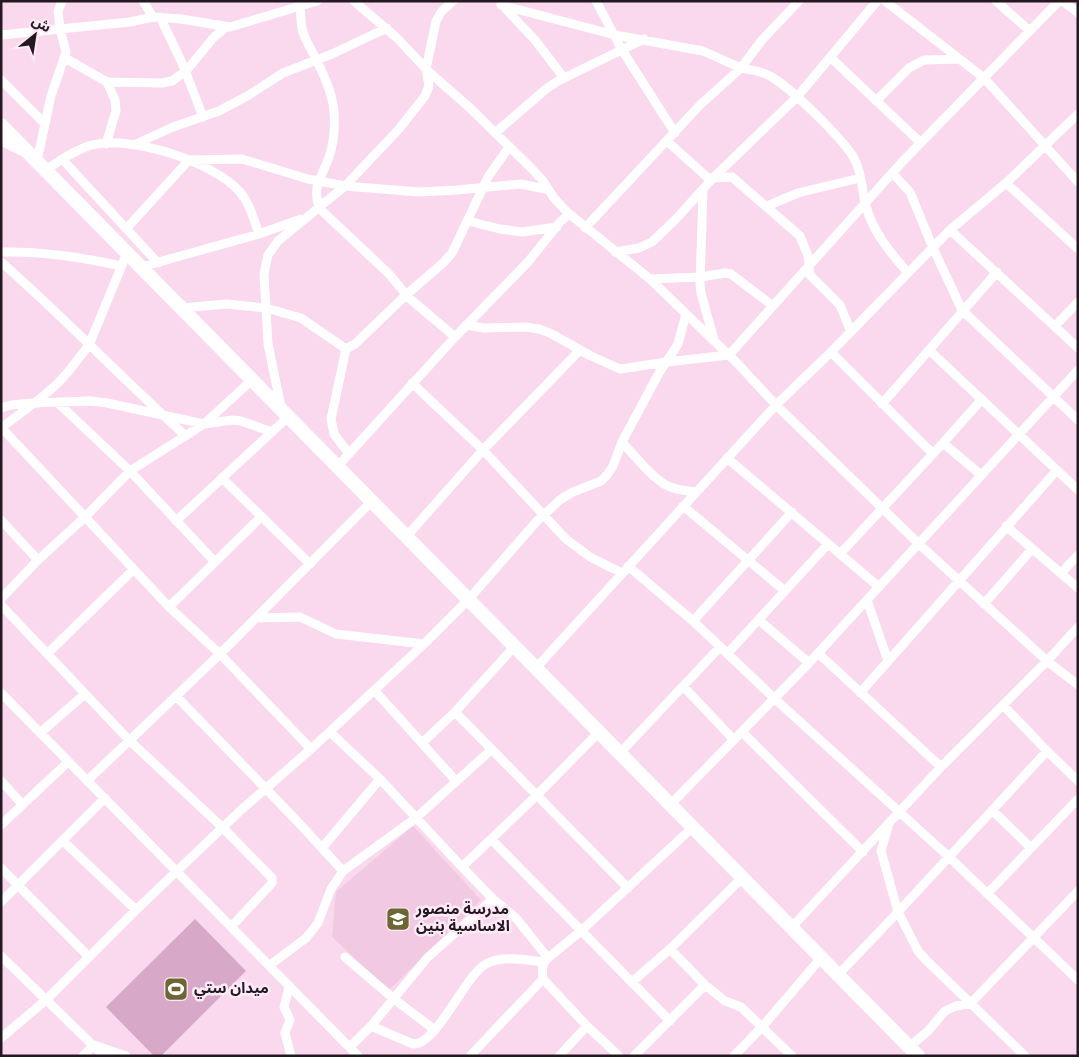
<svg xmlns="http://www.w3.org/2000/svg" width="1079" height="1057" font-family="Overpass,'Noto Sans Arabic',sans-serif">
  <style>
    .built { fill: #f2c9e3 }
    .green { fill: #d8a8c8 }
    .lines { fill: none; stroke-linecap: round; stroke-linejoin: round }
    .minor { stroke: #fff; stroke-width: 9 }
    .trunk { stroke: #fff; stroke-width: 14 }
    .labels { text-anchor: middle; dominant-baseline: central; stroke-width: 5; stroke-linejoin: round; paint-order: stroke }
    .poi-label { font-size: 15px; font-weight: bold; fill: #241920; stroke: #ffeaf7; text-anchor: start }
  </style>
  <rect width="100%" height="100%" fill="#fad8ee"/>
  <path class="built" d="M 413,826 L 481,900 L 389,990 L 332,937 L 336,892 Z"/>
  <path class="green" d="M 195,919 L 246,971 L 161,1056 L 154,1056 L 106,1007 Z"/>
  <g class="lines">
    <path class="minor" d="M 143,1 L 153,17
      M 300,1 C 301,11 300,23 303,32 C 305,39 309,46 313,53 C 322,71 332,91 334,111 C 335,126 334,143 329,157 C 322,177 312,185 319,208 L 389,274 L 408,297 L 455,337
      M 354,1 L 397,38 L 429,72 L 470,108 L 533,170 L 543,181 L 554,198 L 567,212 L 650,279 L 738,364 L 776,405 L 919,544 L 1047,661 L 1078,685
      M 596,1 L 622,50 L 675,133
      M 885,1 L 984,78 L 1078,182
      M 996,1 L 1030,31
      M 1063,1 L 1078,13
      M 501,5 L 615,35 L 703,51 L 741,68 L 762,40 L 799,1
      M 504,7 L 535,40 L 564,78
      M 160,17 L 183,65 L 203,117
      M 1,35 L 130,22 L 153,17 L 181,19 L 230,27 L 317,1
      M 830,57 L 921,143
      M 65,58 L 107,82 L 162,83 L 172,81 L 186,71 L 214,37 L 226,27
      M 1,80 L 44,123
      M 876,101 L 909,68 L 924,60 L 959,59
      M 495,133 L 546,89 L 558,81 L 644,39
      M 1,141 L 23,152
      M 667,141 L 708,178 L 732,177 L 800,236 L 808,256 L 810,275 L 840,305 L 851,332
      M 106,144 L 116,111 L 115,100 L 107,82
      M 136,144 L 173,127 L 219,111 L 249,95 L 283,73 L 332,54 L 387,28
      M 63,160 L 158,263
      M 37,161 L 51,96 L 66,52 L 60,29 L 58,11 L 62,1
      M 45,170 C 60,161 76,149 92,145 C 132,135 214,162 240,192 C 250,204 254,220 259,234
      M 893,174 L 910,192 L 933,248 L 962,310 L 1078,420
      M 1006,183 L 1078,249
      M 703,190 L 700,285 L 701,293 L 714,340
      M 767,206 L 798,193 L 860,178
      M 468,221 L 500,229 L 522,232 L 557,227
      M 585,228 L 700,105 L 741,68 C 750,70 762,71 770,76 C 790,87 847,142 856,162 C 862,176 862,192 866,206 C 873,233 891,253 908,273
      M 126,229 L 189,160 L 242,159 L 308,179 L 345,186 L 419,192 L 457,190 L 521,184 L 549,190
      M 950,230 L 1078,348
      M 1,252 C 41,251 82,257 121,266
      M 615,252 L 639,248 L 652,242 L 676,219 L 712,179 L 797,97 L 877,1
      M 1,262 C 65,318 123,380 186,436
      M 141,267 L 259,234 L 301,219
      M 650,279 L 700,277 L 725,273 L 731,274 L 773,306
      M 181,308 L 227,304 L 266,308 L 301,318 L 346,349
      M 466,325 L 484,328 L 525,327 L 539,329 L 550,333 L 591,356 L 620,369 L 667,362 L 729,355 L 902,162 L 1059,1
      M 1055,326 L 1078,302
      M 929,350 L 1078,490
      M 831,352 L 933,454
      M 412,383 L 483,450 L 566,539 L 590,557 L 622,573
      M 57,402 L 130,471 L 215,562
      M 882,404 L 997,272
      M 281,407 L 268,344 L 264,274 L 268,255 L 278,241 L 345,186 L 399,129 L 425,96 L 429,86 L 426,69 L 436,21 L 442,11 L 453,1
      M 1,408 L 11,405 L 33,403 L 90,401 L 107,403 L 204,424 L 232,420 L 241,421 L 272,432
      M 1,427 L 169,607 L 220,654 L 311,749
      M 1,428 L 41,398 L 58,383 L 68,372 L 89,345 L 127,253
      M 622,442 C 634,455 653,479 668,486 C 676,490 687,491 696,492
      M 943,443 L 981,475
      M 349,454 L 334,434 L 331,419 L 346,349 L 355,344 L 406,295 L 443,263 L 452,253 L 488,177 L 509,147
      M 727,458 L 879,587
      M 337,467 L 455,337 L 528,262 L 560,222 L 569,214
      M 222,478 L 310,564
      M 683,506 L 785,591
      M 1,520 L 38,560
      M 176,521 L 288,417
      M 1006,526 L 1078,588
      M 406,537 L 483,450 L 580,350
      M 840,554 L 943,443 L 982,399
      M 628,566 L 693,621 L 775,699 L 949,857 L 1078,980
      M 1061,573 L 1078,555
      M 1,599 L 38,560 L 85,517 L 130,471 L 204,424 L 252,380
      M 867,600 L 888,661
      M 984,604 L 1032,549
      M 1,605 L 129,740 L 223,828 L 272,878 L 272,883 L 231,927
      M 169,607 L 261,517
      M 256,618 L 300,617 L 336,634 L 424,644
      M 759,620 L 809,663
      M 693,621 L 792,512
      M 48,653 L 133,570
      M 818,653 L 941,767
      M 727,654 L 828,544
      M 535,669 L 776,405 L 831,352 L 950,230 L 1006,183 L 1078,114
      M 683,686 L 734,740
      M 375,691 L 456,781
      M 1,693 L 358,1056
      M 860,693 L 1057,470
      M 176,696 L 297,821 L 343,871
      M 1003,705 L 1047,751 L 1078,781
      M 455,712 L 628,888
      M 330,732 L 380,779 L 462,867 L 493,899 L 516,918 L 548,958
      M 742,732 L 863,852
      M 40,733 L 85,694
      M 422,743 L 455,712 L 514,647
      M 620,753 L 720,647
      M 1,781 L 22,804
      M 87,781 L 220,654 L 371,502
      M 670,805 L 809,663 L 1078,370
      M 992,810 L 1031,848
      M 1,825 L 68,762
      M 888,827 L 881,851 L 898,912 L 918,951 L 925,959 L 1025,1056
      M 491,839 L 670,1021
      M 63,841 L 136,910
      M 322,848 L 380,779
      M 462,867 L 536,796 L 599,732
      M 1,868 L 89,957
      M 987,894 L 1078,799
      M 1,902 L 105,798
      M 791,928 L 941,767 L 1047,661 L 1078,627
      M 670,949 L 705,985 L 725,1001 L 741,1007 L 792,1056
      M 1,956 L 104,1056
      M 345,957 L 394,999 L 435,1030
      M 270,965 L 306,938 L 318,923 L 331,889 L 343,871 L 416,818 L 492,749
      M 838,975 L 898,912 L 1047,751
      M 543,979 L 587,1026 L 619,1056
      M 632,982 L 670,949 L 742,878
      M 289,987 L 284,1007 L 290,1020 L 285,1033 L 291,1056
      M 371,1026 L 413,1044 C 437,1045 465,975 486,964 C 502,955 526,960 543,962
      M 1,1038 L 46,1000 L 136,910 L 241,810 L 311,749 L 424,644 L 468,600 L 537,521 L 561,499 L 573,492 L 601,481 L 607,475 L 613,466 L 622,442 L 659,373 L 678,344 L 686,314
      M 350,1047 L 371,1026 L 427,958 L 493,899
      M 909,1047 L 928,1031 L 945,1011 L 956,1006 L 971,1003 L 1078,891
      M 83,1056 L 94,1045 L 126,1056
      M 470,1056 L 543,979 C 542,970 541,965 548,958 L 582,930 L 692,828
      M 559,1056 L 587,1026
      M 634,1056 L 705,985
      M 734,1056 L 762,1027 L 821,958"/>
    <path class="trunk" d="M 1,125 L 918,1056"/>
  </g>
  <defs>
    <g id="school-square" transform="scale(1.25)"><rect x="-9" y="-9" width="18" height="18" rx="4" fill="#6b6633" stroke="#ffeaf7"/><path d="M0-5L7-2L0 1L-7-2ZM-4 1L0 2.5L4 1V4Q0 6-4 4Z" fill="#fff"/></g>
    <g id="stadium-square" transform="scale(1.25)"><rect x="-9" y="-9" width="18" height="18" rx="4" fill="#6b6633" stroke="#ffeaf7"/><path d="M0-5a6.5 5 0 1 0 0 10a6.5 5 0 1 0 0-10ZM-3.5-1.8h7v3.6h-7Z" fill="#fff"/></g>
  </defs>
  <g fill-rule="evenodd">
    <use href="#school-square" x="398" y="919"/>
    <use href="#stadium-square" x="176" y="989"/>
  </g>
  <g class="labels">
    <g class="poi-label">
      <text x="416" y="910">مدرسة منصور<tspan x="416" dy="17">الاساسية بنين</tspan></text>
      <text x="194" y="989">ميدان ستي</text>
    </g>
  </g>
  <rect width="1079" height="1057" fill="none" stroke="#241920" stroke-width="5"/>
  <g transform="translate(35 35) rotate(30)" stroke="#ffeaf7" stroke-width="4" paint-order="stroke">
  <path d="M0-4L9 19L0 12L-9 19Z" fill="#241920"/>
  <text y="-8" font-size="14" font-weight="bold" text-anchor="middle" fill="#241920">ش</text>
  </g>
</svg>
